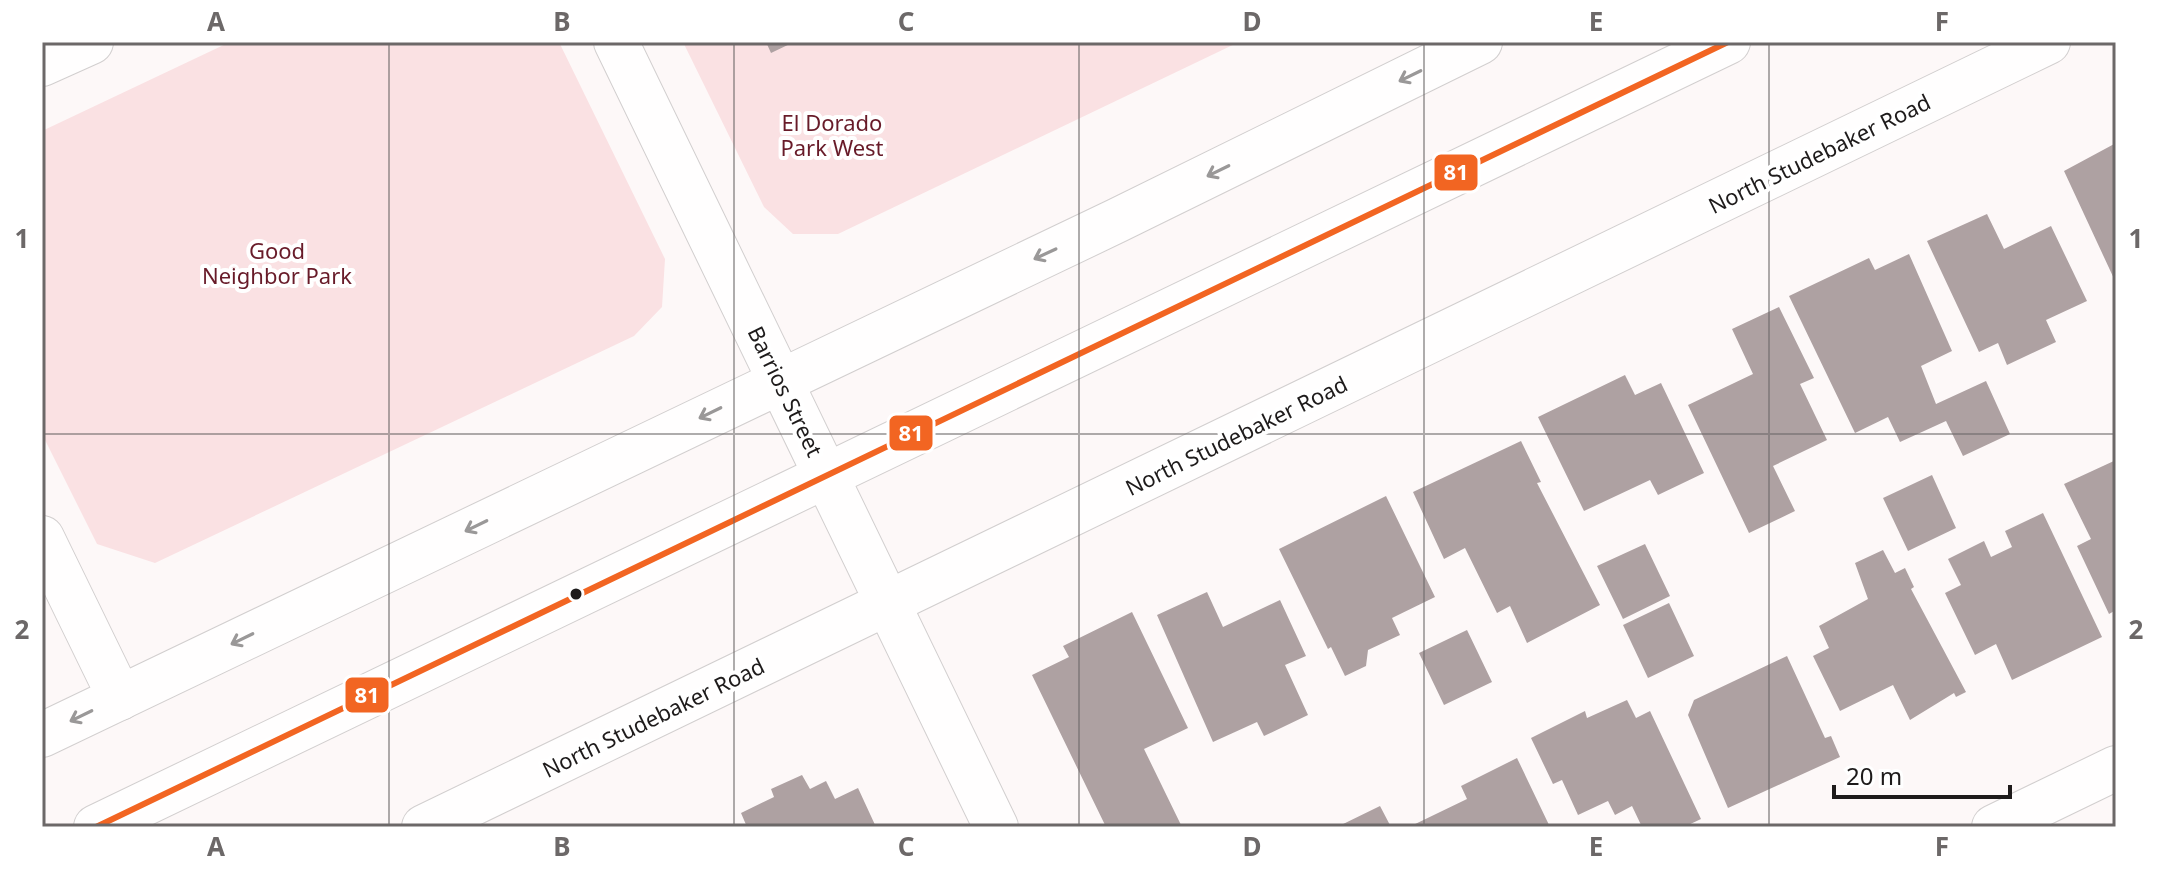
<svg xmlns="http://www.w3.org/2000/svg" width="2158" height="869" font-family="'Noto Sans',sans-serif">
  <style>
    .green { fill: #fae1e3 }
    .building { fill: #aea1a2 }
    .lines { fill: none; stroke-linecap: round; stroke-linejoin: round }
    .street-casing { stroke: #d2cfcf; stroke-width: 46 }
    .secondary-casing { stroke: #d2cfcf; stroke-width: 46 }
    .street { stroke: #fffefe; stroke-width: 44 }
    .secondary { stroke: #fffefe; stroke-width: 44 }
    .bus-1-casing { stroke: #fff; stroke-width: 12 }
    .bus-1 { stroke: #f26522; stroke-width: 6 }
    .oneway { stroke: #9a9898 }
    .grid { fill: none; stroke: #6c6868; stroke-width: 2; stroke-opacity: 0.55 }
    .bus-dot { fill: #1e1b1b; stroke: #fff; stroke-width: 3 }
    .labels { text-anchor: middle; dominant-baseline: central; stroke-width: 8; stroke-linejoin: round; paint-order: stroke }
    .park-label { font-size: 22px; fill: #681b29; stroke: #fff }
    .street-label { font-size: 22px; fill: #1e1b1b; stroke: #fff }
    .line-badge { stroke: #fff; stroke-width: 3 }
    .badge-label { font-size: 22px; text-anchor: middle; font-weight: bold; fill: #fff }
    .neatline { fill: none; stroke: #6c6868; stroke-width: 3 }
    .grid-label { font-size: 26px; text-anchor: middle; font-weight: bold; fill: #6c6868 }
  </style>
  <rect width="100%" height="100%" fill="#fdf8f8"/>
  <path class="green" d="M 230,42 L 559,42 L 665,259 L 662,307 L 634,336 L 155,563 L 97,544 L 42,434 L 42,131 Z
    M 683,42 L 1239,42 L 838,234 L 793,234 L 764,207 Z"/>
  <path class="building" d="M 766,42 L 794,42 L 771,53 Z
    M 2116,143 L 2116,283 L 2064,171 Z
    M 1987,214 L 2004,249 L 2051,226 L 2087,301 L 2046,320 L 2056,342 L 2007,365 L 1998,343 L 1979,352 L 1927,241 Z
    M 1909,254 L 1952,351 L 1921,366 L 1936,404 L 1986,381 L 2010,434 L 1963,456 L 1946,421 L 1900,442 L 1888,417 L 1855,433 L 1789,296 L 1869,258 L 1875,270 Z
    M 1779,307 L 1814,378 L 1800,384 L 1827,440 L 1773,466 L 1795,511 L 1749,533 L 1688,405 L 1753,374 L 1732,329 Z
    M 1625,375 L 1635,395 L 1661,383 L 1704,473 L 1658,495 L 1650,480 L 1584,511 L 1538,417 Z
    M 1521,441 L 1541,482 L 1537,483 L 1600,605 L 1527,643 L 1510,606 L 1497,613 L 1465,548 L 1444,559 L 1413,492 Z
    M 2116,460 L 2116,610 L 2109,614 L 2077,546 L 2091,539 L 2064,484 Z
    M 1932,475 L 1956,528 L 1908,551 L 1883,498 Z
    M 1386,496 L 1435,597 L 1392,618 L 1400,635 L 1368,650 L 1366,666 L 1345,676 L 1331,647 L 1328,649 L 1279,549 Z
    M 2043,513 L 2102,637 L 2012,680 L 1996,644 L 1975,655 L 1945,593 L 1961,585 L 1948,559 L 1984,541 L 1991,557 L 2012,547 L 2005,531 Z
    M 1645,544 L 1670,596 L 1623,619 L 1597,566 Z
    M 1883,550 L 1895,573 L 1905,568 L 1914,587 L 1911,589 L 1966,692 L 1956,697 L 1954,693 L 1910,720 L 1893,685 L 1840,711 L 1813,656 L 1829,648 L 1819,626 L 1868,599 L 1855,563 Z
    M 1207,592 L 1223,627 L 1280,600 L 1306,656 L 1285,665 L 1308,715 L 1264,736 L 1257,722 L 1213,742 L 1157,615 Z
    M 1669,603 L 1694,656 L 1648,678 L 1623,625 Z
    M 1132,612 L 1188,728 L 1144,749 L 1182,827 L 1106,827 L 1032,675 L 1069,657 L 1063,646 Z
    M 1467,630 L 1492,682 L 1444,705 L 1419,653 Z
    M 1787,656 L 1825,738 L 1831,736 L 1840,757 L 1728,808 L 1688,715 L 1694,700 Z
    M 1627,700 L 1636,718 L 1650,711 L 1701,819 L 1684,827 L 1642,827 L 1632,806 L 1615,815 L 1608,801 L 1578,815 L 1562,780 L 1553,784 L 1531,738 L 1585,711 L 1587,718 Z
    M 1517,758 L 1550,827 L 1409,827 L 1467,799 L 1461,786 Z
    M 802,775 L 810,789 L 826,781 L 835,799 L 858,788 L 876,827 L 747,827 L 741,813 L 774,797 L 771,789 Z
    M 1380,806 L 1391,827 L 1337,827 Z"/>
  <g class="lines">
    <g class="street-casing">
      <path id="street" d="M 616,42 L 996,827
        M 42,64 L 91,42
        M 42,538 L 120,698
        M 424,827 L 2048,42
        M 1994,827 L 2116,768"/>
    </g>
    <g class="secondary-casing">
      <path id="secondary" d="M 42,735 L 1116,221 L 1480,42
        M 96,827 C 638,562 1184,304 1728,42"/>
    </g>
    <use href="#street" class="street"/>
    <use href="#secondary" class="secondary"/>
    <g class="bus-1-casing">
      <path id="bus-1" d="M 96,827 C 638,562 1184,304 1728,42"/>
    </g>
    <use href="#bus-1" class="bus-1"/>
  </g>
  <defs><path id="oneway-shaft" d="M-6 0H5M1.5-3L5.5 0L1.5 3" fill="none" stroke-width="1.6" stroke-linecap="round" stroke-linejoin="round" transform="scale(2)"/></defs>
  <g class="oneway">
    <use href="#oneway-shaft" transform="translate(1410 76) rotate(154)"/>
    <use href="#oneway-shaft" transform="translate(1218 171) rotate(154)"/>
    <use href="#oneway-shaft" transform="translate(1045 254) rotate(155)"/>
    <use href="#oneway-shaft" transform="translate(710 413) rotate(154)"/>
    <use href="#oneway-shaft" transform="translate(476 526) rotate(154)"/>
    <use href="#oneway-shaft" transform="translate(242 639) rotate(154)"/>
    <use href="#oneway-shaft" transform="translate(81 716) rotate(154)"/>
  </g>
  <path class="grid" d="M 389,42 L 389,827M 734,42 L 734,827M 1079,42 L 1079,827M 1424,42 L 1424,827M 1769,42 L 1769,827M 42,434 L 2116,434"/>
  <circle class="bus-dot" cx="576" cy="594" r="7"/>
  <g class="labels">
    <g class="park-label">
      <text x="832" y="122">El Dorado<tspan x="832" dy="25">Park West</tspan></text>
      <text x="277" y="250">Good<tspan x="277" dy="25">Neighbor Park</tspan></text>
    </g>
    <g class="street-label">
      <text transform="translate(1819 153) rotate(-26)">North Studebaker Road</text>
      <text transform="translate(786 391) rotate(64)">Barrios Street</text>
      <text transform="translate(1236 435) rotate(-26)">North Studebaker Road</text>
      <text transform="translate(653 717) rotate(-26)">North Studebaker Road</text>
    </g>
  </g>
  <g class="line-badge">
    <rect x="1433" y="153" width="46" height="39" rx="8" fill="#f26522"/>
    <rect x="888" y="414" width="46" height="38" rx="8" fill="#f26522"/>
    <rect x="344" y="676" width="46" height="38" rx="8" fill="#f26522"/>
  </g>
  <g class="badge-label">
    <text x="1456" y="180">81</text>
    <text x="911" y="441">81</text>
    <text x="367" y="703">81</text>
  </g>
  <rect width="2158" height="869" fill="none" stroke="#ffffff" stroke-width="88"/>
  <path d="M1834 785v12h176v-12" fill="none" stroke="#1e1b1b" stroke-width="4"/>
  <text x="1846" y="785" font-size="24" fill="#1e1b1b" stroke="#ffffff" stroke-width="6" paint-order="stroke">20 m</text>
  <rect x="44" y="44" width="2070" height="781" class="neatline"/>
  <g class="grid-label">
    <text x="216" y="31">A</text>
    <text x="562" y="31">B</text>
    <text x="906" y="31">C</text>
    <text x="1252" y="31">D</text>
    <text x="1596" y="31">E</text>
    <text x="1942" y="31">F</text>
    <text x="22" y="248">1</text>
    <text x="2136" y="248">1</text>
    <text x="22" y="639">2</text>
    <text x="2136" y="639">2</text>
    <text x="216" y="856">A</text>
    <text x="562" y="856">B</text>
    <text x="906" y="856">C</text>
    <text x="1252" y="856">D</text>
    <text x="1596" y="856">E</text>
    <text x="1942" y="856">F</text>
  </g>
</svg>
